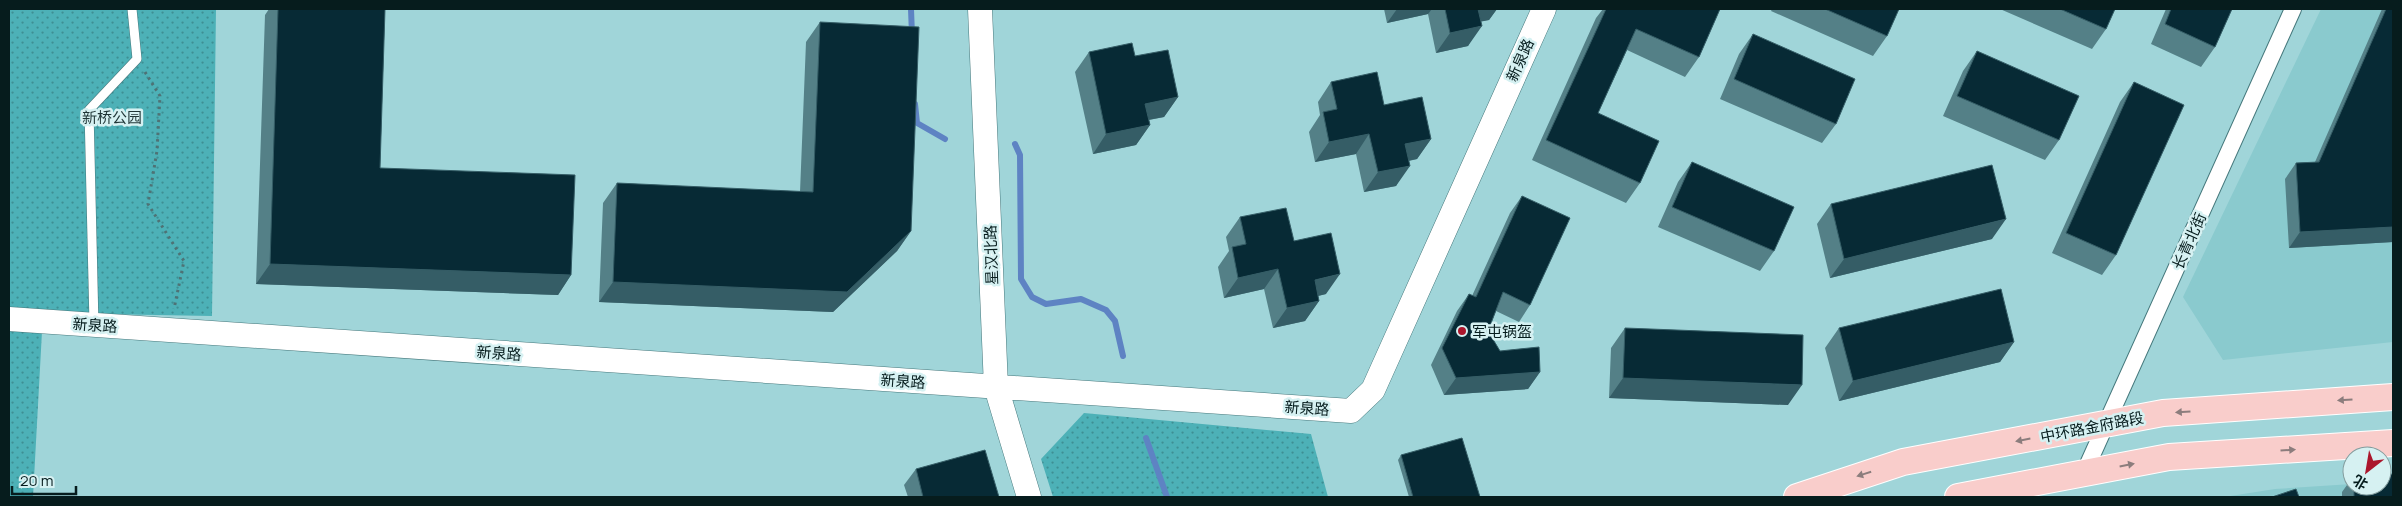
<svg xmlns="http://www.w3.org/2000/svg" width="2402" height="506" font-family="Manrope,'Noto Sans SC',sans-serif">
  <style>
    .built { fill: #8acace }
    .park { fill: url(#park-dots) }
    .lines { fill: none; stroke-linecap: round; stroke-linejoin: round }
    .stream { stroke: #5e83c3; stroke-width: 6 }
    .lane-casing { stroke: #45787c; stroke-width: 10 }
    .street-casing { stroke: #45787c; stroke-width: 18 }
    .secondary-casing { stroke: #45787c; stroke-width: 25 }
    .primary-casing { stroke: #fff; stroke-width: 28 }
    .path { stroke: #4e7275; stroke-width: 3; stroke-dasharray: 2.5 4; stroke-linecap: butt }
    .lane { stroke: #fff; stroke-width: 9 }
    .street { stroke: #fff; stroke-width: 16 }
    .secondary { stroke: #fff; stroke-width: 24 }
    .primary { stroke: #f9cdcb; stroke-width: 26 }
    .wall { fill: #548087 }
    .shaded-wall { fill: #355d66 }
    .building { fill: #072a35; stroke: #355d66 }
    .oneway { fill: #8c7d7d }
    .poi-dot { fill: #ab162c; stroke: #d6f1f2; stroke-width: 2 }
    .labels { text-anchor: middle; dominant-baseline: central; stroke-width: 5; stroke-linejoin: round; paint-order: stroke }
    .street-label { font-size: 15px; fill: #061c1d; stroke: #d6f1f2 }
    .park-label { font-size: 15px; fill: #1f3536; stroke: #d6f1f2 }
    .poi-label { font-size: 15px; fill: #061c1d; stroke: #d6f1f2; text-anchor: start }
  </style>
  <defs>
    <pattern id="park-dots" width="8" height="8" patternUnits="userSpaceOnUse" patternTransform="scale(1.25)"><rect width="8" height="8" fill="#4db1b7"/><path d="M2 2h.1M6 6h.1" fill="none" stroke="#3e8f94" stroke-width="1.8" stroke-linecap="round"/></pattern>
  </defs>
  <rect width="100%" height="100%" fill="#a0d5d9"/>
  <path class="built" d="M 2321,9 L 2393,9 L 2393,342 L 2223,360 L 2183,297 Z
    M 2352,484 L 2382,486 L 2393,497 L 2224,497 L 2275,489 Z"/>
  <path class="park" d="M 9,9 L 216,9 L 212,316 L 43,313 L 33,497 L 9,497 Z
    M 1084,413 L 1311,434 L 1328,497 L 1053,497 L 1041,459 Z"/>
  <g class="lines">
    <path class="stream" d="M 911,9 L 912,35
      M 915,104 L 917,123 L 945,139
      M 1015,144 L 1020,155 L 1021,279 L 1032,297 L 1046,304 L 1081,299 L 1106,310 L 1115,321 L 1123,356
      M 1146,438 L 1167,497"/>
    <g class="lane-casing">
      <path id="lane" d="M 94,325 L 89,110 L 137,59 L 132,9"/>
    </g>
    <g class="street-casing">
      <path id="street" d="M 2084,473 L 2293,9"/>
    </g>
    <g class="secondary-casing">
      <path id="secondary" d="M 980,9 L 996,387 L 1029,497
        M 9,319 L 1351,411 L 1373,390 L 1544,9"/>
    </g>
    <g class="primary-casing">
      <path id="primary" d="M 1797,497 L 1903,462 L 2163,413 L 2393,397
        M 1958,497 L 2169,457 L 2393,443"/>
    </g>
    <path class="path" d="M 145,72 L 160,96 L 157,151 L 148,204 L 184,261 L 174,309"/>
    <use href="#lane" class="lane"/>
    <use href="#street" class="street"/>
    <use href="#secondary" class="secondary"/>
    <use href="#primary" class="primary"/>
  </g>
  <path class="wall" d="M 269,9 L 385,9 L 380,168 L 571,275 L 558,295 L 256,284 L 265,15 Z
    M 1384,9 L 1497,9 L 1489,20 L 1481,21 L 1468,46 L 1436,53 L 1428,14 L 1387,23 Z
    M 1603,9 L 1720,9 L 1699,57 L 1685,77 L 1627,50 L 1598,113 L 1640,183 L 1626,203 L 1532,160 L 1596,18 Z
    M 1772,9 L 1899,9 L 1887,36 L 1873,56 L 1771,11 Z
    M 2000,9 L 2115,9 L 2106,29 L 2092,49 Z
    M 2166,9 L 2232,9 L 2215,47 L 2201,67 L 2151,44 Z
    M 2382,9 L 2393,9 L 2393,242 L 2289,248 L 2285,179 L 2296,163 L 2315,162 Z
    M 820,22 L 911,231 L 897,251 L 833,312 L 599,302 L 603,203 L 617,183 L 800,192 L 806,42 Z
    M 1753,34 L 1836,124 L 1822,143 L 1720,99 L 1739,54 Z
    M 1977,51 L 2059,140 L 2045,160 L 1943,116 L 1963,71 Z
    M 1089,52 L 1135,56 L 1178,97 L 1164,117 L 1149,120 L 1150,125 L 1136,145 L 1093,154 L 1075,72 Z
    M 1331,82 L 1384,105 L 1431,139 L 1417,159 L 1409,161 L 1396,186 L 1364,192 L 1356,154 L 1315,162 L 1309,132 L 1320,115 L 1318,102 Z
    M 2134,82 L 2116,255 L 2102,275 L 2052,253 L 2120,102 Z
    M 1692,162 L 1774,251 L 1760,271 L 1658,227 L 1678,182 Z
    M 1522,196 L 1530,305 L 1519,322 L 1496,311 L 1488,331 L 1500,351 L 1540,372 L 1528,389 L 1444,395 L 1431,365 L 1457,311 L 1469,294 L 1472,296 L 1510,213 Z
    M 1831,204 L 1992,239 L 1830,278 L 1817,224 Z
    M 1240,217 L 1294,241 L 1326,294 L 1318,296 L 1319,301 L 1305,321 L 1273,328 L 1264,289 L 1224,298 L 1218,267 L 1229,251 L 1226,237 Z
    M 1625,328 L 1788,405 L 1609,398 L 1611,348 Z
    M 1839,328 L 2014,342 L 2000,362 L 1839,401 L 1825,348 Z
    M 1401,455 L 1480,497 L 1409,497 L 1398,460 Z
    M 916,469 L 999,497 L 908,497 L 904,485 Z
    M 2352,478 L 2352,486 L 2382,486 L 2393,497 L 2342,497 L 2342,492 Z"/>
  <path class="shaded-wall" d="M 1397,9 L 1432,9 L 1428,14 L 1387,23 Z
    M 1475,9 L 1497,9 L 1489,20 L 1464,25 Z
    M 1482,26 L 1468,46 L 1436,53 L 1450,33 Z
    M 1178,97 L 1164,117 L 1131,123 L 1145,104 Z
    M 1150,125 L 1136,145 L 1093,154 L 1106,134 Z
    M 1369,134 L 1356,154 L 1315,162 L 1329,142 Z
    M 1431,139 L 1417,159 L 1391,164 L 1405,144 Z
    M 1410,166 L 1396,186 L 1364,192 L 1378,172 Z
    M 2006,219 L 1992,239 L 1830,278 L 1844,259 Z
    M 2393,227 L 2393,242 L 2289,248 L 2300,232 Z
    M 911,231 L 897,251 L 833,312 L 599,302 L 613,282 Z
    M 270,264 L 571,275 L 558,295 L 256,284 Z
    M 1278,269 L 1264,289 L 1224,298 L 1238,278 Z
    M 1340,274 L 1326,294 L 1301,300 L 1315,280 Z
    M 1319,301 L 1305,321 L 1273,328 L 1287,308 Z
    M 2014,342 L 2000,362 L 1839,401 L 1853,381 Z
    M 1540,372 L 1528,389 L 1444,395 L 1456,378 Z
    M 1623,378 L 1802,385 L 1788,405 L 1609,398 Z"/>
  <path class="building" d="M 278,9 L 385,9 L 380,168 L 575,175 L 571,275 L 270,264 Z
    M 1445,9 L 1478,9 L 1482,26 L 1450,33 Z
    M 1606,9 L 1720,9 L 1699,57 L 1636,29 L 1598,113 L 1659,141 L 1640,183 L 1546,140 Z
    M 1825,9 L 1899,9 L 1887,36 Z
    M 2060,9 L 2115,9 L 2106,29 Z
    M 2171,9 L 2232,9 L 2215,47 L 2165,24 Z
    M 2386,9 L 2393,9 L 2393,227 L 2300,232 L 2296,163 L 2319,162 Z
    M 820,22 L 919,27 L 911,231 L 847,292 L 613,282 L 617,183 L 813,192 Z
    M 1753,34 L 1855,79 L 1836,124 L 1734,79 Z
    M 1132,43 L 1135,56 L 1168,50 L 1178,97 L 1145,104 L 1150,125 L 1106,134 L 1089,52 Z
    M 1977,51 L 2079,96 L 2059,140 L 1957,96 Z
    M 1377,72 L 1384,105 L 1422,97 L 1431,139 L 1405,144 L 1410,166 L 1378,172 L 1369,134 L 1329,142 L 1323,112 L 1337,109 L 1331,82 Z
    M 2134,82 L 2184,105 L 2116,255 L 2066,233 Z
    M 1692,162 L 1794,207 L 1774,251 L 1672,207 Z
    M 1992,165 L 2006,219 L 1844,259 L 1831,204 Z
    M 1522,196 L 1570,218 L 1530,305 L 1503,292 L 1488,331 L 1500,351 L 1539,347 L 1540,372 L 1456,378 L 1442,348 L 1469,294 L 1476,297 Z
    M 1286,208 L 1294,241 L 1331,233 L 1340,274 L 1315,280 L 1319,301 L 1287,308 L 1278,269 L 1238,278 L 1232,247 L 1246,244 L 1240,217 Z
    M 2001,289 L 2014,342 L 1853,381 L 1839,328 Z
    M 1625,328 L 1803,335 L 1802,385 L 1623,378 Z
    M 1462,438 L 1480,497 L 1413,497 L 1401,455 Z
    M 985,450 L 999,497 L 923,497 L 916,469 Z
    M 2393,474 L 2393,497 L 2354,497 L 2354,486 L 2382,486 L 2382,475 Z
    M 2296,489 L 2299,497 L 2272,497 Z"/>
  <defs><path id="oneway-solid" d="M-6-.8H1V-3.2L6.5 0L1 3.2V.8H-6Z" transform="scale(1.25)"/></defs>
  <g class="oneway">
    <use href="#oneway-solid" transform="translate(2345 400) rotate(176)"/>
    <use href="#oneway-solid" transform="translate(2183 412) rotate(176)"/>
    <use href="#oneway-solid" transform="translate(2023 440) rotate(169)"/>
    <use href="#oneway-solid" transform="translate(2288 450) rotate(-4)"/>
    <use href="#oneway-solid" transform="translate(2127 465) rotate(-11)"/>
    <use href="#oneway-solid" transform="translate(1864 474) rotate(163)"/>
  </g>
  <circle class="poi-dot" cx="1462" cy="331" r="5"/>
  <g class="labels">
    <g class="street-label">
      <text transform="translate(1520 60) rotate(-66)">新泉路</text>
      <text transform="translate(2189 241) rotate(-66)">长青北街</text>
      <text transform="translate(991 255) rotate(-92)">星汉北路</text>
      <text transform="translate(95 325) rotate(4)">新泉路</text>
      <text transform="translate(499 353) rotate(4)">新泉路</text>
      <text transform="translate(903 381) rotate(4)">新泉路</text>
      <text transform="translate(1307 408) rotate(4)">新泉路</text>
      <text transform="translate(2092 427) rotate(-11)">中环路金府路段</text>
    </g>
    <g class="park-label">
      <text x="112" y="117">新桥公园</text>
    </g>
    <g class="poi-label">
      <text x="1472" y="331">军屯锅盔</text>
    </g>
  </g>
  <rect width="2402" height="506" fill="none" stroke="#061c1d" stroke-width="20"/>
  <g transform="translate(2367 471) rotate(211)"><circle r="24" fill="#d6f1f2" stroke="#839c9d"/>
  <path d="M0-4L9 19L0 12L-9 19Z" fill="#ab162c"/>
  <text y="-8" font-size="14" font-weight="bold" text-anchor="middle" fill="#061c1d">北</text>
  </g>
  <path d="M12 486v8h64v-8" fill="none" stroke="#061c1d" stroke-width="2.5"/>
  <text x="20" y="486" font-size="15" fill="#061c1d" stroke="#d6f1f2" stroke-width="4" paint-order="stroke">20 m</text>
</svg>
